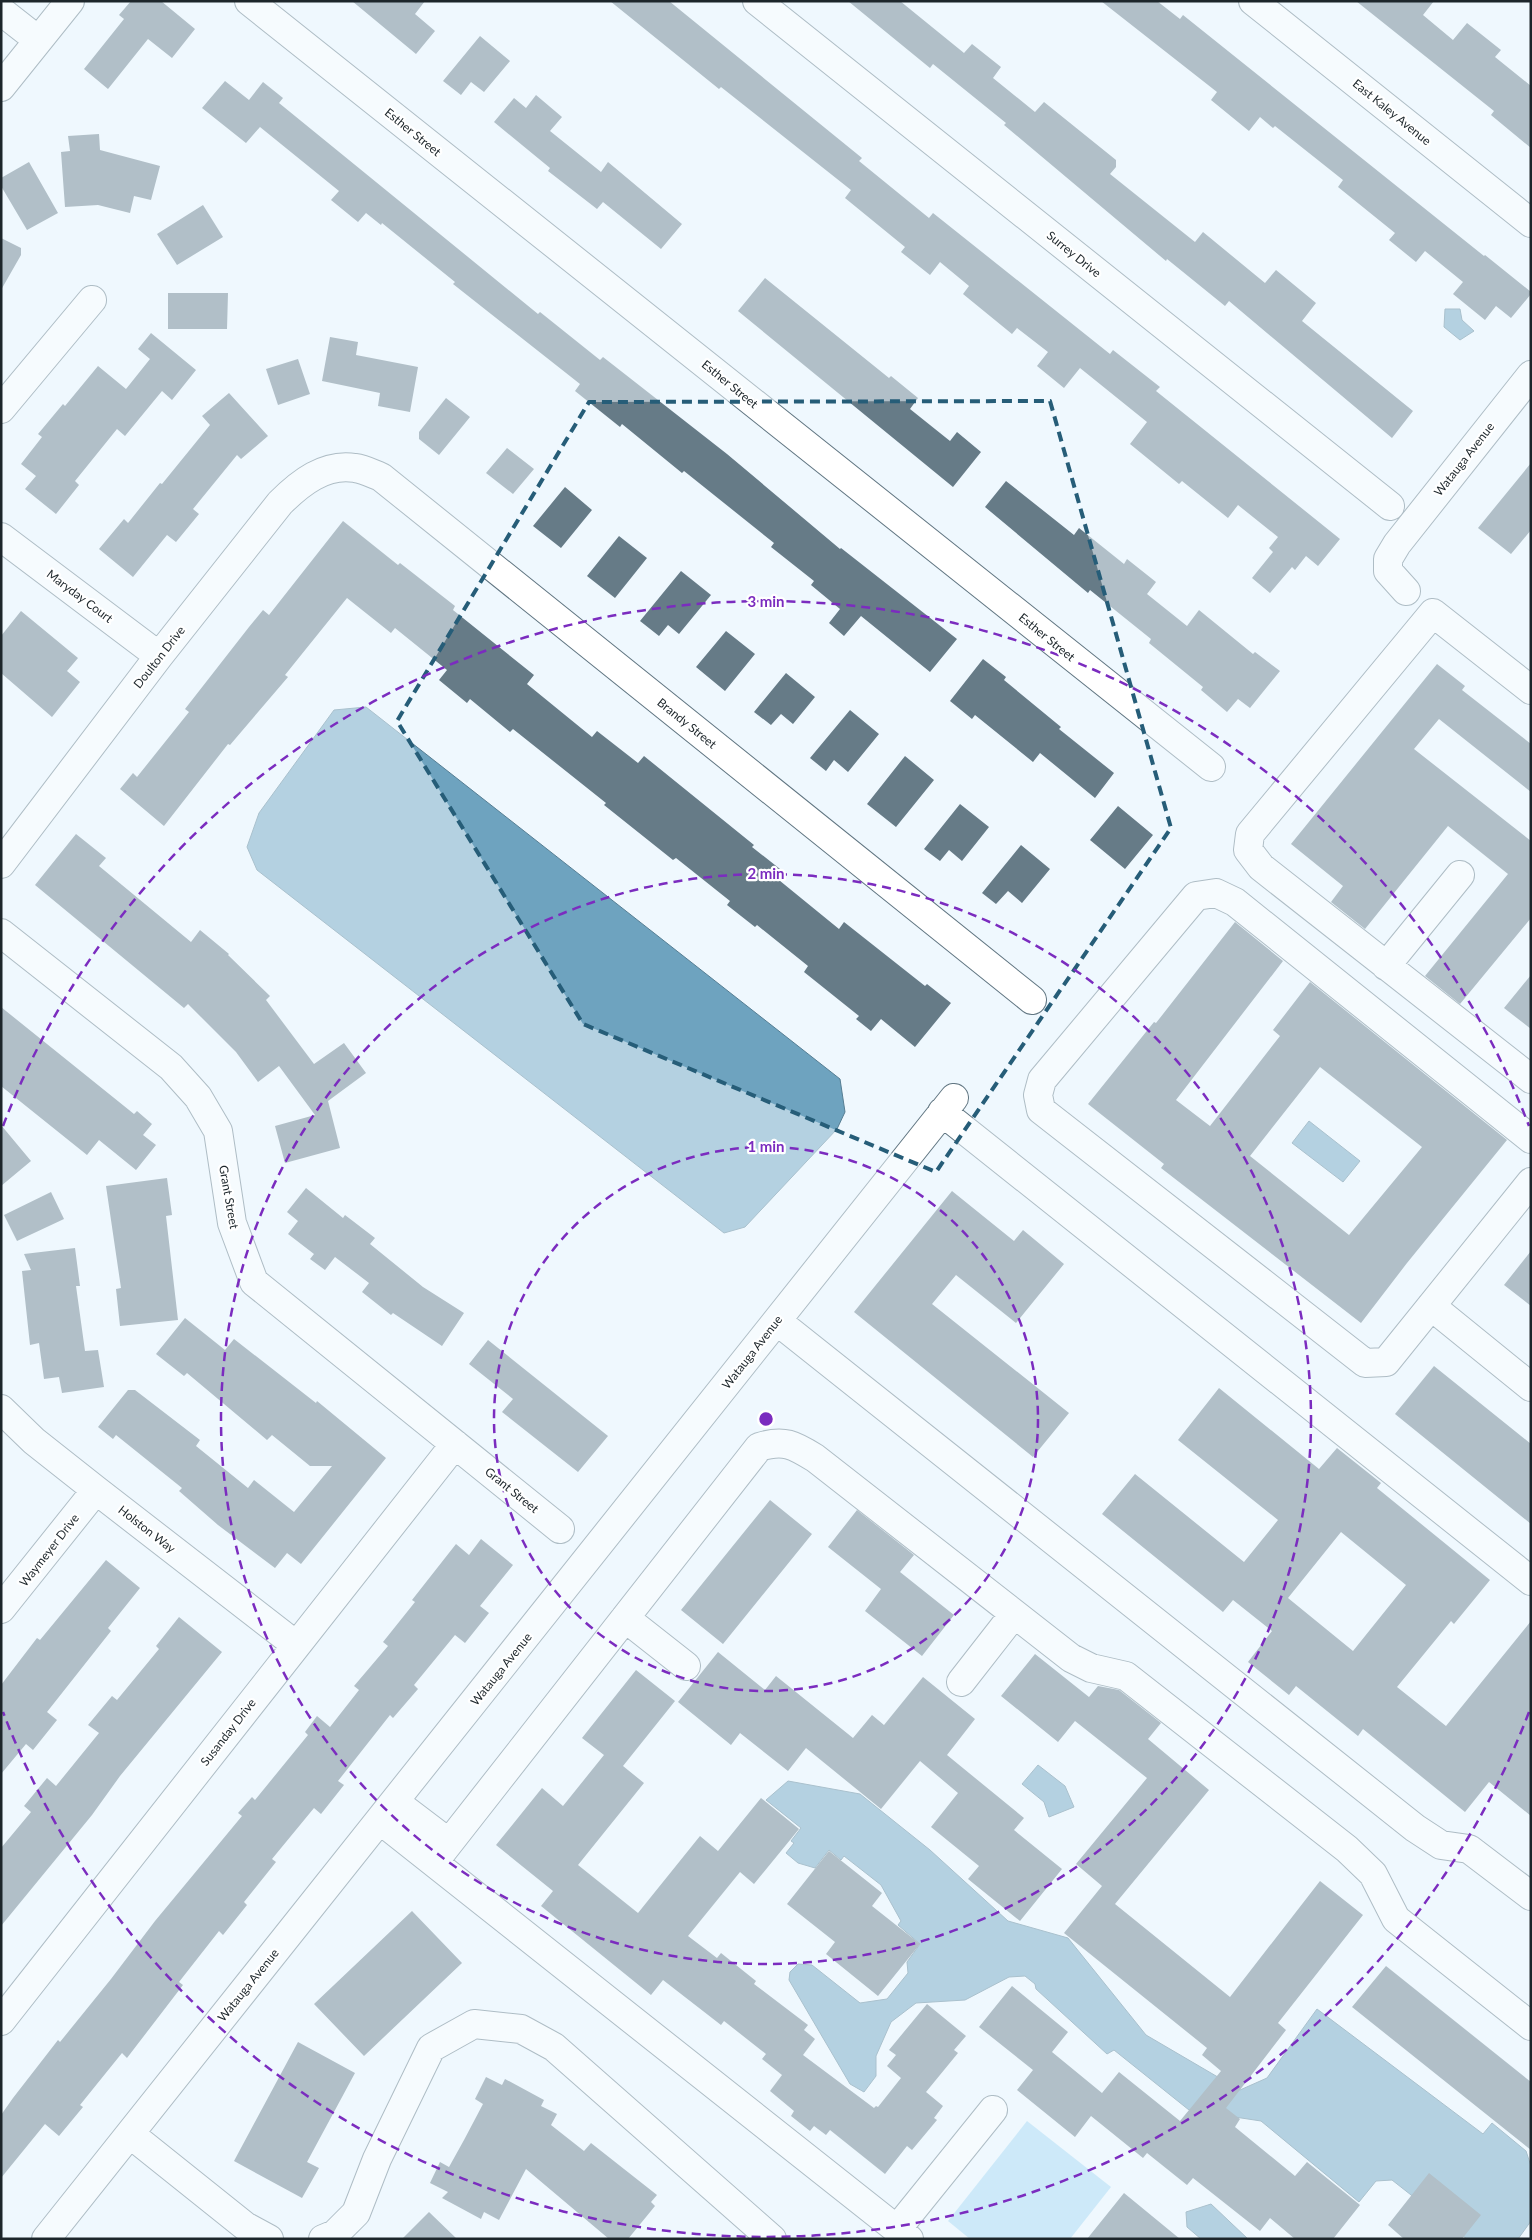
<svg xmlns="http://www.w3.org/2000/svg" width="1532" height="2240" font-family="Lato,sans-serif">
  <style>
    .green { fill: #a5d8f4 }
    .water { fill: #6ea3bf; stroke: #567e93 }
    .building { fill: #667b87; fill-rule: evenodd }
    .lines { fill: none; stroke-linecap: round; stroke-linejoin: round }
    .minor-casing { stroke: #617682; stroke-width: 30 }
    .minor { stroke: #fff; stroke-width: 28 }
    .marked { fill: none; stroke: #265d78; stroke-width: 4; stroke-dasharray: 10 6; stroke-linejoin: round }
    .ring { fill: none; stroke: #7b2cbf; stroke-width: 2.5; stroke-dasharray: 9 6 }
    .labels { text-anchor: middle; dominant-baseline: central; stroke-width: 4.5; stroke-linejoin: round; paint-order: stroke }
    .street-label { font-size: 12px; fill: #1d262b; stroke: #fff }
    .centre { fill: #7b2cbf; stroke: #fff; stroke-width: 2.5 }
    .ring-label { font-size: 15px; text-anchor: middle; font-weight: bold; fill: #7b2cbf; stroke: #fff; stroke-width: 4.5; stroke-linejoin: round; paint-order: stroke }
  </style>
  <rect width="100%" height="100%" fill="#eff8fe"/>
  <path class="green" d="M 1027,2121 L 1111,2187 L 1070,2239 L 970,2239 L 948,2221 Z"/>
  <path class="water" d="M 1445,309 L 1460,309 L 1462,320 L 1474,331 L 1460,340 L 1444,327 Z
    M 366,707 L 840,1079 L 845,1112 L 837,1129 L 745,1227 L 724,1233 L 257,870 L 247,847 L 259,813 L 334,710 Z
    M 1309,1121 L 1360,1161 L 1343,1182 L 1292,1143 Z
    M 1038,1765 L 1065,1786 L 1074,1807 L 1049,1817 L 1044,1802 L 1022,1784 Z
    M 788,1781 L 860,1794 L 930,1850 L 1008,1921 L 1068,1938 L 1146,2035 L 1240,2090 L 1267,2078 L 1317,2009 L 1483,2134 L 1492,2123 L 1526,2151 L 1531,2166 L 1531,2221 L 1518,2239 L 1467,2239 L 1392,2180 L 1376,2181 L 1359,2202 L 1261,2121 L 1189,2110 L 1114,2050 L 1107,2054 L 1036,1989 L 1035,1984 L 1025,1976 L 1009,1977 L 965,2000 L 916,2003 L 891,2022 L 876,2056 L 876,2076 L 864,2092 L 850,2084 L 789,1980 L 790,1972 L 798,1964 L 812,1965 L 860,2003 L 887,1999 L 908,1973 L 907,1962 L 920,1944 L 898,1925 L 901,1921 L 881,1885 L 844,1856 L 841,1860 L 829,1850 L 815,1868 L 798,1863 L 786,1853 L 794,1843 L 791,1841 L 801,1828 L 766,1800 Z
    M 1211,2204 L 1248,2239 L 1201,2239 L 1187,2227 L 1186,2212 Z"/>
  <path class="building" d="M 131,1 L 161,1 L 195,29 L 172,58 L 148,39 L 108,89 L 84,69 L 124,19 L 119,15 Z
    M 352,1 L 425,1 L 415,14 L 435,31 L 416,54 Z
    M 610,1 L 669,1 L 862,158 L 859,161 L 929,218 L 933,213 L 1110,354 L 1113,350 L 1160,387 L 1156,391 L 1340,539 L 1318,566 L 1306,556 L 1295,570 L 1292,567 L 1270,593 L 1252,578 L 1273,552 L 1269,548 L 1278,537 L 1238,505 L 1228,518 L 1182,481 L 1179,484 L 1130,444 L 1147,422 L 1080,368 L 1064,388 L 1037,366 L 1048,352 L 1017,328 L 1012,334 L 963,294 L 969,286 L 940,262 L 930,275 L 901,252 L 905,247 L 845,198 L 851,190 L 721,87 L 719,89 Z
    M 848,1 L 900,1 L 964,53 L 972,44 L 1001,67 L 993,78 L 1035,112 L 1044,102 L 1116,160 L 1116,167 L 1110,174 L 1195,242 L 1203,232 L 1265,283 L 1276,270 L 1316,303 L 1302,321 L 1413,411 L 1392,438 L 1229,301 L 1225,306 L 1167,259 L 1166,261 L 1004,125 L 1006,123 L 933,64 L 930,68 Z
    M 1101,1 L 1157,1 L 1180,19 L 1183,15 L 1484,256 L 1485,255 L 1531,292 L 1531,294 L 1511,318 L 1496,306 L 1485,320 L 1453,294 L 1463,282 L 1425,251 L 1416,262 L 1389,240 L 1395,233 L 1338,187 L 1343,180 L 1275,126 L 1273,128 L 1260,117 L 1249,131 L 1211,100 L 1217,92 Z
    M 1356,1 L 1434,1 L 1423,15 L 1453,40 L 1467,23 L 1501,50 L 1495,57 L 1531,86 L 1531,148 L 1491,115 L 1494,111 Z
    M 480,36 L 510,61 L 484,92 L 471,82 L 461,95 L 443,81 Z
    M 225,81 L 249,100 L 263,82 L 283,98 L 279,103 L 538,314 L 540,312 L 600,360 L 603,357 L 727,454 L 840,549 L 841,548 L 957,639 L 930,672 L 861,616 L 844,636 L 829,623 L 840,609 L 811,585 L 814,581 L 771,547 L 774,543 L 684,471 L 682,473 L 622,424 L 620,427 L 575,391 L 580,384 L 453,284 L 455,282 L 382,223 L 381,225 L 366,213 L 358,222 L 331,200 L 339,191 L 260,127 L 246,143 L 202,108 Z
    M 536,95 L 562,117 L 550,131 L 601,172 L 608,162 L 682,224 L 661,249 L 603,202 L 597,209 L 548,171 L 550,168 L 494,122 L 514,98 L 526,108 Z
    M 99,134 L 100,150 L 160,166 L 151,200 L 134,196 L 130,213 L 98,205 L 65,207 L 61,152 L 70,151 L 68,136 Z
    M 29,162 L 58,213 L 27,230 L 1,186 L 1,178 Z
    M 203,205 L 223,237 L 177,265 L 157,234 Z
    M 1,238 L 21,248 L 21,255 L 1,290 Z
    M 765,278 L 889,378 L 891,376 L 918,398 L 910,409 L 950,441 L 957,432 L 981,452 L 953,487 L 738,311 Z
    M 168,293 L 228,293 L 227,329 L 168,329 Z
    M 151,333 L 196,370 L 172,400 L 162,391 L 125,436 L 117,429 L 75,481 L 79,485 L 56,514 L 25,489 L 36,476 L 21,464 L 42,437 L 38,434 L 63,404 L 65,406 L 98,366 L 126,389 L 150,359 L 138,349 Z
    M 330,337 L 358,342 L 356,355 L 418,367 L 410,412 L 378,406 L 380,393 L 322,381 Z
    M 298,359 L 310,394 L 278,405 L 266,369 Z
    M 229,393 L 268,436 L 241,459 L 237,455 L 193,509 L 199,514 L 176,542 L 167,535 L 133,577 L 99,549 L 124,519 L 128,523 L 160,483 L 162,484 L 210,425 L 202,416 Z
    M 446,398 L 470,417 L 439,455 L 419,439 L 419,432 Z
    M 507,448 L 534,469 L 513,494 L 486,473 Z
    M 1531,463 L 1531,530 L 1511,554 L 1478,528 Z
    M 1006,481 L 1074,535 L 1079,528 L 1124,564 L 1127,559 L 1156,582 L 1147,594 L 1187,626 L 1199,610 L 1253,654 L 1255,652 L 1280,671 L 1250,708 L 1238,699 L 1227,712 L 1201,690 L 1203,687 L 1149,643 L 1151,639 L 1090,590 L 1088,593 L 985,507 Z
    M 565,487 L 592,510 L 561,548 L 533,526 Z
    M 343,521 L 398,565 L 400,563 L 455,606 L 453,610 L 534,675 L 527,684 L 592,737 L 597,731 L 638,763 L 644,756 L 754,845 L 752,847 L 780,869 L 774,876 L 839,929 L 844,922 L 925,986 L 927,984 L 951,1003 L 915,1047 L 881,1019 L 871,1031 L 856,1019 L 859,1016 L 804,972 L 808,966 L 757,925 L 755,927 L 727,905 L 730,901 L 676,858 L 673,860 L 604,805 L 606,803 L 513,729 L 510,732 L 470,699 L 467,703 L 439,680 L 447,670 L 395,628 L 391,633 L 347,598 L 285,675 L 288,677 L 230,745 L 228,744 L 164,826 L 120,789 L 133,773 L 137,777 L 189,712 L 185,709 L 249,627 L 263,610 L 269,615 Z
    M 619,536 L 647,558 L 615,598 L 587,576 Z
    M 681,571 L 711,595 L 679,634 L 668,625 L 659,636 L 640,621 Z
    M 21,611 L 78,658 L 67,671 L 80,682 L 52,717 L 1,673 L 1,636 Z
    M 726,631 L 755,654 L 725,691 L 696,667 Z
    M 983,659 L 1006,677 L 1004,680 L 1061,727 L 1059,729 L 1114,773 L 1095,798 L 1040,753 L 1033,762 L 975,715 L 972,719 L 950,701 Z
    M 1437,664 L 1465,686 L 1462,690 L 1531,744 L 1531,792 L 1439,719 L 1414,749 L 1531,841 L 1531,918 L 1460,1004 L 1425,976 L 1508,874 L 1448,826 L 1365,929 L 1331,902 L 1343,886 L 1291,844 Z
    M 786,673 L 815,697 L 793,724 L 781,714 L 771,725 L 754,712 Z
    M 850,710 L 879,734 L 848,772 L 834,760 L 826,771 L 810,758 Z
    M 905,756 L 934,780 L 896,827 L 867,804 Z
    M 960,804 L 989,827 L 962,861 L 949,850 L 940,861 L 924,849 Z
    M 1118,806 L 1153,835 L 1125,869 L 1090,840 Z
    M 76,834 L 106,858 L 99,866 L 191,942 L 200,930 L 229,954 L 228,955 L 270,996 L 266,1000 L 314,1064 L 344,1043 L 366,1073 L 328,1101 L 340,1148 L 285,1163 L 275,1126 L 315,1115 L 279,1066 L 258,1082 L 236,1052 L 188,1004 L 184,1008 L 35,885 Z
    M 1021,845 L 1050,869 L 1022,903 L 1008,891 L 996,904 L 982,893 Z
    M 1235,922 L 1283,961 L 1176,1100 L 1210,1126 L 1280,1036 L 1273,1030 L 1310,982 L 1507,1140 L 1407,1263 L 1361,1323 L 1161,1168 L 1164,1164 L 1088,1104 L 1154,1022 L 1156,1023 ZM 1320,1067 L 1422,1147 L 1349,1235 L 1250,1156 Z
    M 1531,975 L 1531,1029 L 1504,1008 Z
    M 1,1007 L 134,1114 L 137,1111 L 152,1124 L 143,1135 L 156,1145 L 136,1170 L 99,1140 L 87,1155 L 1,1086 Z
    M 1,1125 L 31,1161 L 1,1186 Z
    M 167,1178 L 172,1215 L 166,1216 L 178,1320 L 120,1326 L 116,1289 L 121,1288 L 106,1186 Z
    M 306,1188 L 343,1218 L 345,1215 L 375,1238 L 370,1244 L 423,1287 L 464,1313 L 442,1346 L 393,1313 L 391,1315 L 362,1292 L 369,1283 L 335,1257 L 325,1270 L 310,1259 L 314,1254 L 288,1234 L 298,1221 L 287,1212 Z
    M 952,1191 L 1014,1241 L 1023,1230 L 1064,1264 L 1016,1323 L 956,1275 L 932,1304 L 1069,1413 L 1033,1457 L 854,1312 Z
    M 51,1192 L 64,1219 L 17,1241 L 4,1215 Z
    M 75,1248 L 80,1286 L 76,1286 L 85,1351 L 98,1350 L 104,1387 L 62,1393 L 59,1377 L 44,1379 L 39,1343 L 30,1345 L 22,1271 L 31,1270 L 24,1254 Z
    M 1531,1251 L 1531,1306 L 1504,1285 Z
    M 185,1318 L 225,1350 L 234,1339 L 316,1403 L 317,1401 L 386,1458 L 301,1564 L 287,1553 L 275,1568 L 218,1525 L 179,1491 L 182,1488 L 116,1435 L 113,1439 L 98,1427 L 128,1390 L 135,1390 L 200,1440 L 196,1446 L 248,1488 L 254,1480 L 294,1512 L 332,1466 L 310,1466 L 272,1435 L 267,1440 L 187,1373 L 184,1376 L 156,1354 Z
    M 488,1340 L 608,1436 L 578,1472 L 502,1412 L 513,1399 L 469,1364 Z
    M 1434,1366 L 1531,1444 L 1531,1524 L 1395,1414 Z
    M 1219,1388 L 1319,1469 L 1337,1448 L 1381,1483 L 1377,1488 L 1490,1580 L 1454,1624 L 1451,1621 L 1397,1687 L 1446,1726 L 1531,1621 L 1531,1816 L 1489,1782 L 1465,1812 L 1363,1729 L 1358,1736 L 1296,1686 L 1289,1695 L 1248,1662 L 1272,1631 L 1233,1600 L 1223,1612 L 1102,1514 L 1135,1474 L 1244,1562 L 1278,1520 L 1178,1440 ZM 1341,1532 L 1406,1585 L 1353,1651 L 1288,1598 Z
    M 770,1500 L 812,1534 L 723,1644 L 681,1610 Z
    M 857,1510 L 914,1555 L 900,1572 L 954,1615 L 922,1656 L 865,1611 L 881,1589 L 828,1547 Z
    M 481,1539 L 513,1565 L 480,1606 L 489,1613 L 465,1643 L 455,1635 L 414,1685 L 418,1689 L 393,1718 L 390,1715 L 338,1781 L 344,1785 L 321,1814 L 314,1808 L 272,1859 L 276,1862 L 244,1902 L 247,1905 L 223,1935 L 219,1931 L 179,1982 L 183,1985 L 127,2058 L 122,2053 L 80,2105 L 83,2107 L 59,2136 L 45,2124 L 1,2178 L 1,2115 L 13,2098 L 58,2040 L 60,2042 L 111,1979 L 155,1921 L 242,1816 L 238,1813 L 252,1797 L 255,1800 L 308,1735 L 305,1732 L 317,1716 L 330,1727 L 359,1690 L 354,1686 L 388,1646 L 383,1642 L 415,1602 L 412,1600 L 456,1544 L 469,1555 Z
    M 106,1560 L 140,1588 L 108,1628 L 111,1631 L 47,1712 L 57,1720 L 33,1750 L 26,1744 L 1,1774 L 1,1685 L 37,1638 L 40,1640 Z
    M 179,1617 L 222,1652 L 120,1776 L 92,1815 L 1,1926 L 1,1848 L 31,1812 L 24,1806 L 47,1778 L 56,1786 L 99,1733 L 88,1725 L 112,1696 L 117,1700 L 159,1649 L 156,1646 Z
    M 718,1652 L 765,1690 L 776,1676 L 853,1738 L 872,1715 L 884,1725 L 923,1677 L 975,1719 L 947,1755 L 1024,1818 L 1014,1830 L 1062,1869 L 1020,1921 L 968,1879 L 979,1866 L 931,1827 L 958,1793 L 920,1761 L 881,1809 L 806,1748 L 788,1771 L 740,1733 L 731,1745 L 678,1702 Z
    M 1035,1654 L 1089,1697 L 1098,1686 L 1119,1690 L 1161,1723 L 1148,1739 L 1209,1790 L 1115,1904 L 1230,1997 L 1320,1881 L 1363,1915 L 1278,2023 L 1286,2030 L 1226,2108 L 1240,2119 L 1235,2127 L 1295,2176 L 1307,2162 L 1360,2205 L 1333,2239 L 1295,2239 L 1270,2218 L 1260,2231 L 1193,2178 L 1187,2185 L 1147,2153 L 1143,2158 L 1091,2116 L 1075,2137 L 1017,2090 L 1033,2070 L 979,2027 L 1012,1986 L 1068,2032 L 1052,2052 L 1102,2093 L 1119,2072 L 1180,2121 L 1221,2071 L 1202,2055 L 1207,2048 L 1064,1933 L 1102,1886 L 1076,1864 L 1147,1778 L 1075,1721 L 1058,1742 L 1001,1696 Z
    M 636,1670 L 675,1701 L 623,1766 L 644,1783 L 578,1865 L 638,1913 L 700,1836 L 718,1851 L 761,1798 L 799,1829 L 754,1884 L 740,1872 L 688,1936 L 717,1958 L 721,1953 L 756,1981 L 754,1984 L 808,2025 L 804,2030 L 815,2039 L 803,2055 L 874,2108 L 876,2106 L 878,2107 L 901,2078 L 887,2066 L 896,2055 L 889,2050 L 927,2004 L 966,2036 L 954,2050 L 958,2053 L 926,2092 L 943,2106 L 934,2118 L 937,2120 L 912,2150 L 907,2146 L 885,2174 L 830,2130 L 826,2135 L 814,2126 L 810,2131 L 791,2116 L 794,2111 L 770,2091 L 782,2075 L 762,2059 L 766,2054 L 724,2021 L 721,2025 L 663,1980 L 651,1995 L 541,1906 L 553,1891 L 496,1845 L 542,1788 L 563,1806 L 604,1755 L 582,1738 Z
    M 829,1851 L 882,1893 L 872,1906 L 920,1944 L 878,1996 L 826,1954 L 835,1942 L 787,1904 Z
    M 412,1911 L 462,1963 L 364,2056 L 314,2004 Z
    M 1386,1966 L 1531,2082 L 1531,2150 L 1352,2007 Z
    M 298,2042 L 355,2073 L 307,2162 L 319,2168 L 302,2198 L 234,2161 Z
    M 486,2077 L 502,2085 L 505,2079 L 544,2100 L 541,2106 L 557,2114 L 551,2125 L 584,2151 L 591,2143 L 657,2195 L 651,2202 L 655,2206 L 628,2239 L 609,2239 L 526,2169 L 499,2220 L 484,2212 L 481,2219 L 442,2198 L 448,2192 L 430,2183 L 440,2162 L 449,2167 L 464,2140 L 483,2104 L 475,2099 Z
    M 1429,2173 L 1481,2215 L 1462,2239 L 1404,2239 L 1388,2225 Z
    M 1124,2193 L 1180,2239 L 1087,2239 Z
    M 429,2212 L 457,2239 L 402,2239 Z"/>
  <g class="lines">
    <g class="minor-casing">
      <path id="minor" d="M 249,1 L 1211,767
        M 757,1 L 1390,506
        M 1253,1 L 1531,223
        M 1,11 L 38,40
        M 1,87 L 70,1
        M 1,409 L 92,300
        M 1,537 L 159,656
        M 1406,591 L 1388,571 L 1388,559 L 1397,544 L 1531,375
        M 1531,690 L 1433,613 L 1250,834 L 1248,850 L 1261,867 L 1531,1079
        M 1,864 L 159,656 L 280,503 C 300,483 325,463 355,468 C 364,469 373,474 381,477 L 1032,1000
        M 1,933 L 171,1067 L 198,1097 L 218,1131 L 232,1223 L 254,1282 L 560,1529
        M 1386,966 L 1460,875
        M 942,1112 L 1531,1581
        M 1531,1139 L 1235,902 L 1216,893 L 1196,896 L 1042,1080 L 1038,1095 L 1041,1110 L 1365,1363 L 1386,1362 L 1531,1182
        M 1431,1306 L 1531,1387
        M 777,1321 L 1415,1828 L 1441,1845 L 1469,1849 L 1531,1896
        M 1,1409 L 34,1441 L 96,1490 L 296,1645
        M 1,1609 L 96,1490
        M 625,1618 L 686,1666
        M 961,1682 L 1014,1614
        M 395,1802 L 449,1843
        M 380,1820 L 909,2239
        M 434,1862 L 759,1447 C 784,1439 794,1445 815,1458 L 1071,1658 L 1091,1668 L 1126,1676 L 1347,1849 L 1373,1874 L 1396,1919 L 1531,2026
        M 1,2021 L 455,1444
        M 130,2134 L 245,2226 L 269,2239
        M 897,2229 L 993,2110
        M 46,2239 L 954,1098
        M 323,2239 L 335,2234 L 356,2213 L 377,2159 L 431,2048 L 474,2024 L 521,2029 L 554,2047 L 772,2239"/>
    </g>
    <use href="#minor" class="minor"/>
  </g>
  <path d="M0 0H1532V2240H0ZM 1050,401 L 1171,828 L 936,1172 L 583,1024 L 397,721 L 589,402 Z" fill="#eff8fe" fill-opacity=".55" fill-rule="evenodd"/>
  <path class="marked" d="M 1050,401 L 1171,828 L 936,1172 L 583,1024 L 397,721 L 589,402 Z"/>
  <g class="ring">
    <circle cx="766" cy="1419" r="272"/>
    <circle cx="766" cy="1419" r="545"/>
    <path d="M1529 1712A817 817 0 0 1 3 1712M3 1126A817 817 0 0 1 1529 1126"/>
  </g>
  <g class="labels">
    <g class="street-label">
      <text transform="translate(1392 112) rotate(39)">East Kaley Avenue</text>
      <text transform="translate(413 132) rotate(39)">Esther Street</text>
      <text transform="translate(1074 254) rotate(39)">Surrey Drive</text>
      <text transform="translate(730 384) rotate(39)">Esther Street</text>
      <text transform="translate(1464 459) rotate(-52)">Watauga Avenue</text>
      <text transform="translate(80 596) rotate(37)">Maryday Court</text>
      <text transform="translate(1047 637) rotate(39)">Esther Street</text>
      <text transform="translate(159 657) rotate(-52)">Doulton Drive</text>
      <text transform="translate(687 723) rotate(39)">Brandy Street</text>
      <text transform="translate(229 1197) rotate(80)">Grant Street</text>
      <text transform="translate(752 1352) rotate(-52)">Watauga Avenue</text>
      <text transform="translate(512 1490) rotate(39)">Grant Street</text>
      <text transform="translate(147 1529) rotate(38)">Holston Way</text>
      <text transform="translate(49 1550) rotate(-52)">Waymeyer Drive</text>
      <text transform="translate(501 1669) rotate(-51)">Watauga Avenue</text>
      <text transform="translate(228 1732) rotate(-52)">Susanday Drive</text>
      <text transform="translate(248 1985) rotate(-51)">Watauga Avenue</text>
    </g>
  </g>
  <circle cx="766" cy="1419" r="8" class="centre"/>
  <g class="ring-label">
    <text x="766" y="607">3 min</text>
    <text x="766" y="879">2 min</text>
    <text x="766" y="1152">1 min</text>
  </g>
  <rect width="1532" height="2240" fill="none" stroke="#1d262b" stroke-width="5"/>
</svg>
